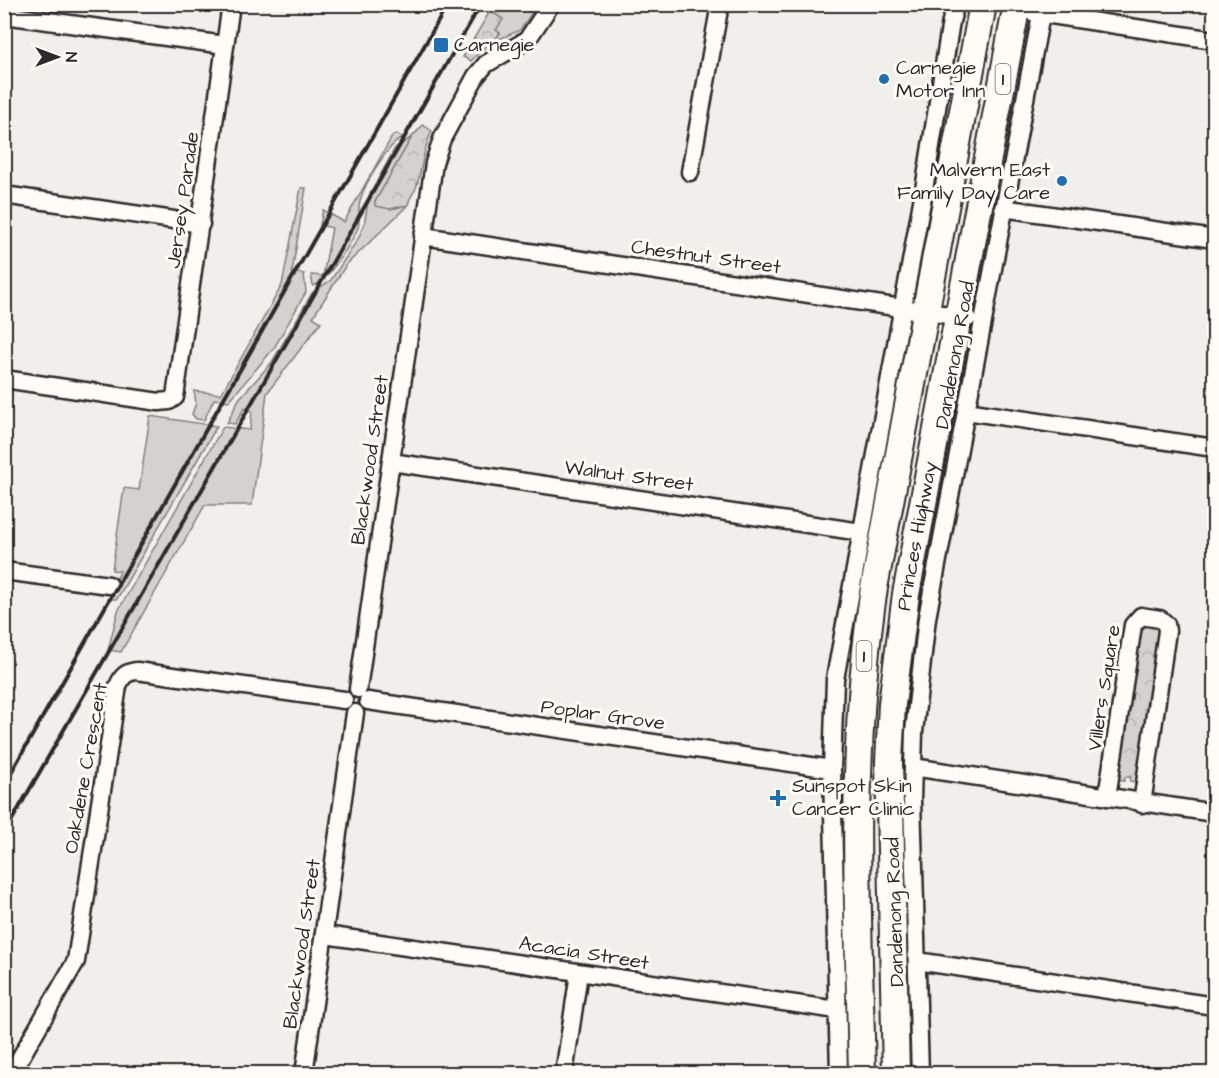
<svg xmlns="http://www.w3.org/2000/svg" width="1219" height="1078" font-family="'Architects Daughter',sans-serif">
  <style>
    .grass { fill: #d3d2cf; stroke: #7f7e7d; stroke-width: 1.5 }
    .forest { fill: url(#forest-crowns); stroke: #7f7e7d; stroke-width: 1.5 }
    .lines { fill: none; stroke-linecap: round; stroke-linejoin: round }
    .minor-casing { stroke: #2b2b2b; stroke-width: 21 }
    .highway-casing { stroke: #2b2b2b; stroke-width: 30 }
    .minor { stroke: #fdfcf7; stroke-width: 16 }
    .highway { stroke: #fdfcf7; stroke-width: 26 }
    .rail { stroke: #2b2b2b; stroke-width: 4 }
    .poi-dot { fill: #1f6fb2; stroke: #fdfcf7; stroke-width: 2 }
    .labels { text-anchor: middle; dominant-baseline: central; stroke-width: 6; stroke-linejoin: round; paint-order: stroke }
    .shield { fill: #fdfcf7; stroke: #6a6a68; stroke-width: 1.5 }
    .shield-label { font-size: 18px; font-weight: bold; fill: #2b2b2b }
    .poi-label { font-size: 20px; fill: #2b2b2b; stroke: #fdfcf7; text-anchor: start }
    .street-label { font-size: 20px; fill: #2b2b2b; stroke: #fdfcf7 }
  </style>
  <defs>
    <pattern id="forest-crowns" width="20" height="18" patternUnits="userSpaceOnUse" patternTransform="scale(1.5)"><rect width="20" height="18" fill="#d3d2cf"/><path d="M2 6a3 3 0 1 1 6 0M12 15a3 3 0 1 1 6 0" fill="none" stroke="#b5b4b2"/></pattern>
  </defs>
  <rect width="100%" height="100%" fill="#f0efeb"/>
  <filter id="ink" filterUnits="userSpaceOnUse"><feTurbulence type="fractalNoise" baseFrequency=".0167" numOctaves="2"/><feDisplacementMap in="SourceGraphic" scale="12" xChannelSelector="R" yChannelSelector="G"/><feConvolveMatrix kernelMatrix="1 2 1 2 8 2 1 2 1" color-interpolation-filters="sRGB"/></filter>
  <g filter="url(#ink)">
    <path class="grass" d="M 492,5 L 537,5 L 520,30 L 495,41 L 500,33 L 496,30 L 502,19 L 493,13 L 495,10 Z
      M 397,134 L 403,138 C 388,143 364,185 360,201 C 357,210 361,219 358,228 C 352,242 327,282 313,286 L 311,275 L 323,276 L 332,228 L 320,225 L 323,210 L 344,222 L 393,135 Z
      M 412,137 L 375,202 L 390,209 L 408,205 L 346,265 L 313,317 L 321,322 L 267,393 L 252,505 L 205,505 L 121,652 L 108,650 L 118,611 L 223,427 L 250,430 L 252,411 L 245,407 L 235,424 L 227,423 L 239,399 L 272,362 L 312,293 L 331,280 L 358,239 L 364,225 L 369,196 L 395,148 Z
      M 301,188 L 306,188 L 292,272 L 304,274 L 306,292 L 274,348 L 229,401 L 214,399 L 204,420 L 196,419 L 192,414 L 196,403 L 194,391 L 221,394 L 282,285 Z
      M 150,416 L 217,426 L 117,599 L 109,599 L 120,571 L 112,570 L 124,488 L 139,490 Z"/>
    <path class="forest" d="M 490,11 L 503,19 L 496,30 L 500,33 C 493,44 480,50 471,61 L 463,57 Z
      M 423,125 L 432,131 C 422,150 423,168 416,188 C 413,195 409,197 408,205 L 390,209 L 375,206 L 375,202 L 412,137 Z
      M 1148,624 L 1156,625 L 1159,630 L 1139,783 L 1130,781 L 1131,777 L 1125,777 L 1124,781 L 1115,779 L 1136,634 L 1142,625 Z"/>
    <g class="lines">
      <g class="minor-casing">
        <path id="minor" d="M 1032,12 L 1214,40
          M 4,15 L 225,45
          M 690,172 L 720,4
          M 4,195 L 201,224
          M 1003,208 L 1214,239
          M 423,236 L 968,318
          M 4,379 L 159,402 L 169,401 L 175,397 L 231,4
          M 966,411 L 1214,448
          M 391,462 L 861,532
          M 4,571 L 109,585
          M 358,689 L 434,163 L 442,139 L 476,76 L 486,64 L 527,40 L 551,4
          M 368,701 L 832,769
          M 913,767 L 1214,813
          M 1107,797 L 1133,625 L 1141,616 L 1160,619 L 1166,624 L 1167,631 L 1142,804
          M 325,935 L 837,1010
          M 917,961 L 1214,1006
          M 11,1074 L 76,961 L 118,686 C 122,676 126,672 137,671 L 344,700
          M 304,1074 L 355,713
          M 564,1074 L 579,973
          M 839,1074 L 832,769 L 835,679 L 923,196 L 951,21 L 956,4
          M 920,1074 L 912,800 L 914,732 L 927,618 L 1043,4"/>
      </g>
      <g class="highway-casing">
        <g id="highway">
          <path d="M 862,1074 C 858,910 849,751 874,588 L 983,4"/>
          <path id="s1" d="M 896,1074 L 889,761 L 892,704 L 906,594 L 1017,4"/>
        </g>
      </g>
      <use href="#minor" class="minor"/>
      <use href="#highway" class="highway"/>
      <path class="rail" d="M 4,785 L 448,4
        M 4,834 L 481,4"/>
    </g>
  </g>
  <g class="poi-dot">
    <rect x="433" y="37" width="16" height="16" rx="3"/>
    <circle cx="884" cy="79" r="6"/>
    <circle cx="1062" cy="181" r="6"/>
    <path d="M775 789h6v6h6v6h-6v6h-6v-6h-6v-6h6z"/>
  </g>
  <g class="labels">
    <g class="shield">
      <rect x="995.5" y="64" width="15" height="30" rx="4.5"/>
      <rect x="856.5" y="641" width="15" height="30" rx="4.5"/>
    </g>
    <g class="shield-label">
      <text x="1003" y="79">1</text>
      <text x="864" y="656">1</text>
    </g>
    <g class="poi-label">
      <text x="454" y="45">Carnegie</text>
      <text x="896" y="68">Carnegie<tspan x="896" dy="23">Motor Inn</tspan></text>
      <text x="1050" y="170" text-anchor="end">Malvern East<tspan x="1050" dy="23">Family Day Care</tspan></text>
      <text x="792" y="786">Sunspot Skin<tspan x="792" dy="23">Cancer Clinic</tspan></text>
    </g>
    <g class="street-label">
      <text transform="translate(183 200) rotate(-82)">Jersey Parade</text>
      <text transform="translate(706 257) rotate(8)">Chestnut Street</text>
      <text transform="translate(955 355) rotate(-80)">Dandenong Road</text>
      <text transform="translate(370 460) rotate(-82)">Blackwood Street</text>
      <text transform="translate(629 476) rotate(8)">Walnut Street</text>
      <text stroke="none"><textPath href="#s1" startOffset="540">Princes Highway</textPath></text>
      <text transform="translate(1104 688) rotate(-81)">Villers Square</text>
      <text transform="translate(603 715) rotate(8)">Poplar Grove</text>
      <text transform="translate(86 768) rotate(-80)">Oakdene Crescent</text>
      <text transform="translate(895 912) rotate(-92)">Dandenong Road</text>
      <text transform="translate(302 944) rotate(-82)">Blackwood Street</text>
      <text transform="translate(584 953) rotate(9)">Acacia Street</text>
    </g>
  </g>
  <rect width="1219" height="1078" fill="none" stroke="#fdfcf7" stroke-width="24"/>
  <rect x="12" y="12" width="1195" height="1054" fill="none" stroke="#2b2b2b" stroke-width="2" filter="url(#ink)"/>
  <g transform="translate(57 57) rotate(90)" stroke="#fdfcf7" stroke-width="4.5" paint-order="stroke">
  <path d="M0-4.5L10 22L0 15L-10 22Z" fill="#2b2b2b"/>
  <text y="-9" font-size="16" font-weight="bold" text-anchor="middle" fill="#2b2b2b">N</text>
  </g>
</svg>
